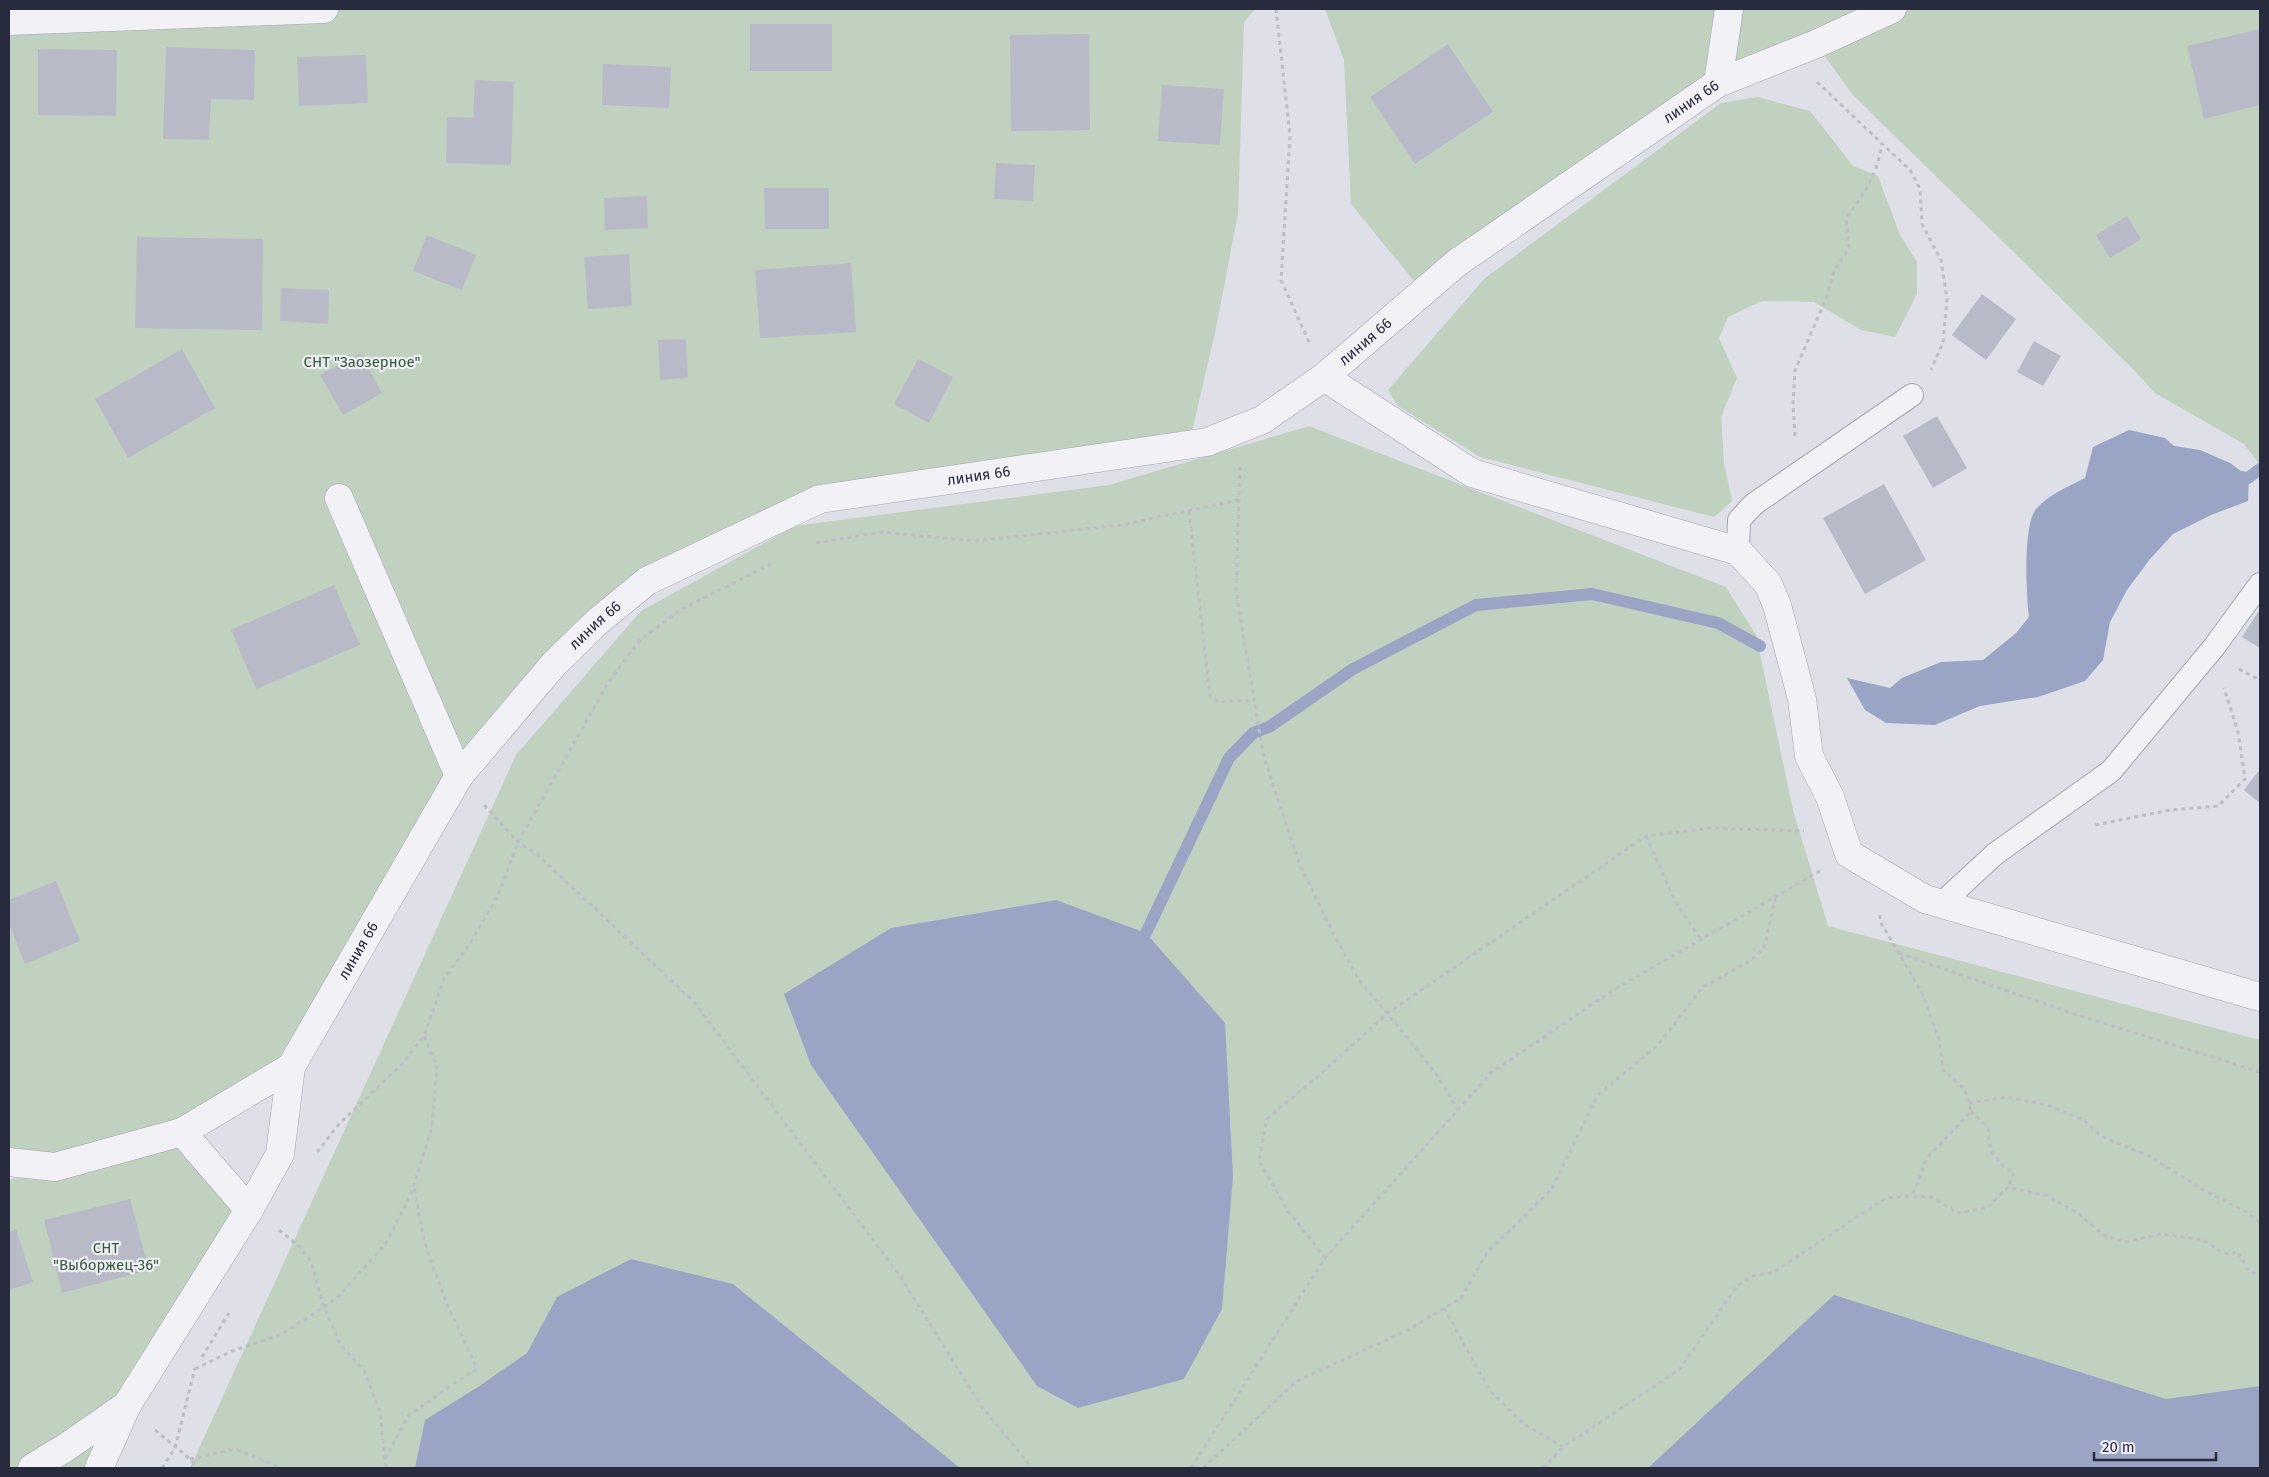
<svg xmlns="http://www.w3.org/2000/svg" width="2269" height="1477" font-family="'Fira Sans',sans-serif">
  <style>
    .green { fill: #c0d1c0 }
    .water { fill: #9aa5c6 }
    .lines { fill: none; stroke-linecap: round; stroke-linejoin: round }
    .stream { stroke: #9aa5c6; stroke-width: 12 }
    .building { fill: #b9bac7 }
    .service-casing { stroke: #a4a5b1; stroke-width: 24 }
    .minor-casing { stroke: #a4a5b1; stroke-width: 29 }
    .path { stroke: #bdbdc6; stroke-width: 3; stroke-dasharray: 4 4; stroke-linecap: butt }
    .service { stroke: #f1f1f6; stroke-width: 22 }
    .minor { stroke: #f1f1f6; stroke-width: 28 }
    .labels { text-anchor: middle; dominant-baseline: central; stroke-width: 4.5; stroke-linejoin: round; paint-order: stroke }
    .street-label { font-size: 15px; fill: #282a3d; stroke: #edeff5 }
    .park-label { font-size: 15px; fill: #365838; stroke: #edeff5 }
  </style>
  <rect width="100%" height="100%" fill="#dedfe7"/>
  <path class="green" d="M 9,9 L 1255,9 L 1244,22 L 1238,214 L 1215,333 L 1189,444 L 820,499 L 647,581 L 459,776 L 291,1067 L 182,1132 L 9,1162 Z
    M 1325,9 L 2260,9 L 2260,465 L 2244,444 L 2155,393 L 2134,370 L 1853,95 L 1816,44 L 1730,79 L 1423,292 L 1351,204 L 1344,60 Z
    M 1758,97 L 1810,111 L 1853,166 L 1878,176 L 1900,235 L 1917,262 L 1917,294 L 1895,337 L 1861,330 L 1814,302 L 1762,301 L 1728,317 L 1719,338 L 1737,378 L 1721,417 L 1724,463 L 1732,501 L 1714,517 L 1480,457 L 1398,406 L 1388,390 L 1484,279 L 1721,103 Z
    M 1309,426 L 1726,587 L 1756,635 L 1793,810 L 1828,926 L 2260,1040 L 2260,1468 L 190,1468 L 516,755 L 641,611 L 795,526 L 1109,485 Z
    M 188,1138 L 244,1220 L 102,1468 L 9,1468 L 9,1180 Z"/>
  <path class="water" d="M 2129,430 L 2165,438 L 2174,446 L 2200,450 L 2230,463 L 2249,477 L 2248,501 L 2211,515 L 2173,534 L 2150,559 L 2127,590 L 2110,622 L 2103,660 L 2085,681 L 2038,697 L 1980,706 L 1935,725 L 1886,723 L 1865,710 L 1847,678 L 1890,688 L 1902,678 L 1941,662 L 1983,660 L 2016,633 L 2029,617 C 2026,596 2023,525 2036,509 C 2049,494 2068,487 2085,478 L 2093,447 Z
    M 1056,900 L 1146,933 L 1225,1023 L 1233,1176 L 1222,1309 L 1184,1379 L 1078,1408 L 1037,1386 L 811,1065 L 784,994 L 891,928 Z
    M 631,1259 L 733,1284 L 960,1468 L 415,1468 L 425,1420 L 478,1387 L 527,1353 L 557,1297 Z
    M 1834,1295 L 2166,1399 L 2260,1386 L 2260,1468 L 1648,1468 Z"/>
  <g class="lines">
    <path class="stream" d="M 2233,476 L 2248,478 L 2260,469
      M 1146,933 L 1229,758 L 1253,733 L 1269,727 L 1353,669 L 1476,605 L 1592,594 L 1718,623 L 1760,646"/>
  </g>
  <path class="building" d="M 750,24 L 832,24 L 832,71 L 750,71 Z
    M 2260,29 L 2260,105 L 2204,119 L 2187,46 Z
    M 1089,34 L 1090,130 L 1011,131 L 1010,35 Z
    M 1448,44 L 1493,112 L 1415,164 L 1370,97 Z
    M 166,47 L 255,50 L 254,100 L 211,99 L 209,140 L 163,139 Z
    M 38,49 L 117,50 L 116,116 L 38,115 Z
    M 366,55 L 368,103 L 299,106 L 297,57 Z
    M 603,64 L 671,67 L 669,108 L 602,105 Z
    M 475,80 L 514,82 L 511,165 L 446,163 L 447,117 L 473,118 Z
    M 1162,85 L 1224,89 L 1220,145 L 1158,141 Z
    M 996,163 L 1035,165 L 1033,201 L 994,199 Z
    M 764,188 L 829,188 L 829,229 L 765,229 Z
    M 647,196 L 648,228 L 605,230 L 604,198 Z
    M 2127,216 L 2141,239 L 2110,258 L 2096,235 Z
    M 427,235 L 476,255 L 462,290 L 413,271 Z
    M 137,237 L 263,239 L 262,330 L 135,328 Z
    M 629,254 L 632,306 L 588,309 L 584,257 Z
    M 851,263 L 856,332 L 760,338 L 755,270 Z
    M 281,288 L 329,290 L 328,324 L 280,321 Z
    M 1982,294 L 2016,319 L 1986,360 L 1952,335 Z
    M 686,339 L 688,378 L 660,380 L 658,340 Z
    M 2034,341 L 2061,356 L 2043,386 L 2017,372 Z
    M 182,349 L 215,408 L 128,458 L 95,399 Z
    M 360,353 L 382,393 L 343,415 L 320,375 Z
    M 918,359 L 953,377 L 929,423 L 894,404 Z
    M 1937,416 L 1967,468 L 1933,488 L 1903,436 Z
    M 1884,484 L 1926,560 L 1865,594 L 1823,518 Z
    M 334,585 L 360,645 L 256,689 L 231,630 Z
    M 2260,609 L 2260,648 L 2242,637 Z
    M 2260,769 L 2260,803 L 2244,790 Z
    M 56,881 L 80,941 L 25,964 L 9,924 L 9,900 Z
    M 130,1199 L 149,1270 L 62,1293 L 44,1220 Z
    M 16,1229 L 33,1282 L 9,1290 L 9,1232 Z"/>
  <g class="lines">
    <g class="service-casing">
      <path id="service" d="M 1738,551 L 1739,520 L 1754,504 L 1912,395
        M 1942,903 L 1995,854 L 2111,771 L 2214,647 L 2260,584"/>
    </g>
    <g class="minor-casing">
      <g id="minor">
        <path d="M 9,21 L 324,9"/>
        <path d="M 1718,83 L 1729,9"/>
        <path d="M 1324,377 L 1472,473 L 1738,551 L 1768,584 L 1777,605 L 1802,699 L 1809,756 L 1830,797 L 1849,854 L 1925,899 L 2260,997"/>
        <path d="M 339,498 L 459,776"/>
        <path d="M 182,1132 L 249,1210"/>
        <path d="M 9,1162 L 55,1167 L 182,1132 L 291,1067"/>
        <path d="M 32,1468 L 65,1448 L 127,1405"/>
        <path id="s1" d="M 99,1468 L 127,1405 L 249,1210 L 280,1154 L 291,1067 L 459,776 L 554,664 L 597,622 L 647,581 L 820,499 L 1207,442 L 1262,420 L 1324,377 L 1458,262 L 1718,83 L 1816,44 L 1892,9"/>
      </g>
    </g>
    <path class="path" d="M 1276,9 L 1290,136 L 1281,280 L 1309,342
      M 1817,82 L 1910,170 L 1920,189 L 1922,224 L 1941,260 L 1947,299 L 1943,342 L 1931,370
      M 1795,436 L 1793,403 L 1795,370 L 1826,299 L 1834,271 L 1849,248 L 1846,218 C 1864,194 1877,175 1882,144
      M 1240,467 L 1236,590 L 1263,753 L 1272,782 L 1300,865 L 1332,931 L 1359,980 L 1411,1042 L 1436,1074 L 1458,1110
      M 1189,511 L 1210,696 L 1218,702 L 1255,700
      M 816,543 L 881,532 L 974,541 L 1121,525 L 1238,500
      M 2239,669 L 2260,680
      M 484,805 L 518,842 L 538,855 L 694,1002 L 900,1276 L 981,1406 L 1032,1468
      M 2095,825 L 2170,810 L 2218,806 L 2245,779 L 2238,732 L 2224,688
      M 1646,836 L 1677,905 L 1701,939
      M 1880,915 L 1880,921 L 1922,993 L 1939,1039 L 1943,1070 L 1965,1090 L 1971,1111 L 1927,1158 L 1912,1196 L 1931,1197 L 1959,1213 L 1988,1207 L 2008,1187 L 2047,1196 L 2078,1213 L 2103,1235 L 2124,1242 L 2162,1234 L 2203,1240 L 2223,1253 L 2232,1254 L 2237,1251 L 2249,1271 L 2260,1275
      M 1899,953 L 2068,1012 L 2260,1072
      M 1969,1103 L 2007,1097 L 2047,1105 L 2084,1120 L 2101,1136 L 2151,1157 L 2202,1189 L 2248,1213 L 2260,1223
      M 1971,1111 L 1988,1128 L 1990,1150 L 2003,1166 L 2014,1173 L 2008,1187
      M 317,1152 L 339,1124 L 403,1063 L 424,1036 L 444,979 L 469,945 L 498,896 L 518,842 L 608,683 L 639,641 L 682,609 L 773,563
      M 279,1230 L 300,1247 L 311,1262 L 324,1307 L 340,1344 L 364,1371 L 380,1412 L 386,1468
      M 1325,1258 L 1288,1211 L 1259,1161 L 1267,1119 L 1318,1076 L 1388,1013 L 1646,836 L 1712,828 L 1804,831
      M 1444,1308 L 1490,1391 L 1524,1424 L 1563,1447
      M 202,1357 L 229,1313
      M 195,1369 L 232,1351 L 282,1334 L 324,1307 L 340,1295 L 386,1243 L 411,1194 L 432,1127 L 437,1067 L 424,1036
      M 155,1430 L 190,1459 L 197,1468
      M 190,1459 L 235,1449 L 281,1468
      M 385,1459 L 408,1416 L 459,1380 L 477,1369 L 446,1302 L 425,1244 L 414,1187
      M 162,1468 L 175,1448 L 195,1368
      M 1191,1468 L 1325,1258 L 1492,1072 L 1615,989 L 1820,871
      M 1203,1468 L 1297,1381 L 1408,1330 L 1461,1298 L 1487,1253 L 1551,1190 L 1598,1095 L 1658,1045 L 1703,987 L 1750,961 L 1764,948 L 1776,896
      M 1543,1468 L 1563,1447 L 1680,1369 L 1737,1286 L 1752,1276 L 1774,1272 L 1886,1198 L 1912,1196"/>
    <use href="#service" class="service"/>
    <use href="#minor" class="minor"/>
  </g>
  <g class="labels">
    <g class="street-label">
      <text stroke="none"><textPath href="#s1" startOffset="2235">линия 66</textPath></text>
      <text stroke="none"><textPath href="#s1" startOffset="1830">линия 66</textPath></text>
      <text stroke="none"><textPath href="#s1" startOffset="1410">линия 66</textPath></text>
      <text stroke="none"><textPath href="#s1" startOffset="990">линия 66</textPath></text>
      <text stroke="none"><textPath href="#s1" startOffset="585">линия 66</textPath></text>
    </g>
    <g class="park-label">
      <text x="362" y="362">СНТ "Заозерное"</text>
      <text x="106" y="1248">СНТ<tspan x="106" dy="17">"Выборжец-36"</tspan></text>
    </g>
  </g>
  <rect width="2269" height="1477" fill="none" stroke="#282a3d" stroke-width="20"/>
  <path d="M2094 1452v8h122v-8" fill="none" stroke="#282a3d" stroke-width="2.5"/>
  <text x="2102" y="1452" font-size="15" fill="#282a3d" stroke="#edeff5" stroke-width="4" paint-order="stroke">20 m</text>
</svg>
